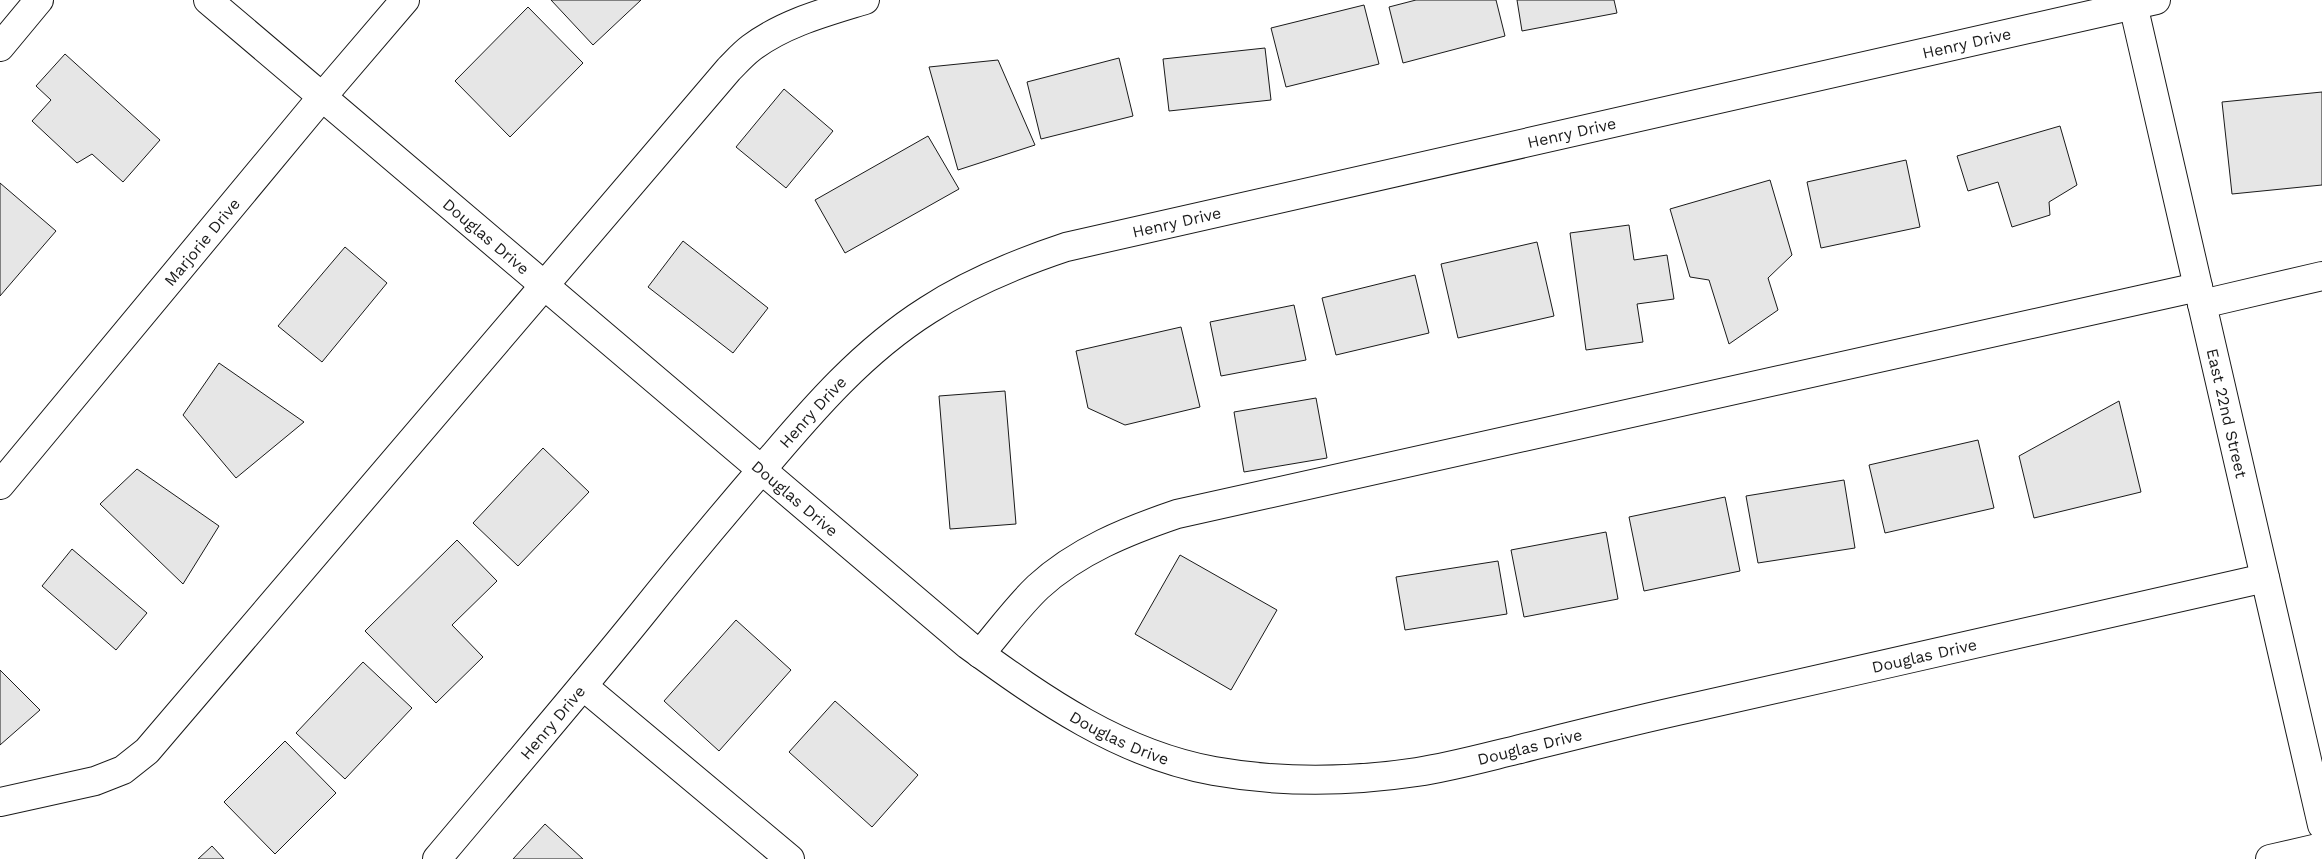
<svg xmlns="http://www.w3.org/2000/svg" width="2322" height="859" font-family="'Work Sans',sans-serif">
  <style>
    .building { fill: #e6e6e6; stroke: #1a1a1a }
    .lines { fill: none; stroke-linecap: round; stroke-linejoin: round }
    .minor-casing { stroke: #1a1a1a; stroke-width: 30 }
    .minor { stroke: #fff; stroke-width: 28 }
    .labels { text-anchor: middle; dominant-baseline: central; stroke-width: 4; stroke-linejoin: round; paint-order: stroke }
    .street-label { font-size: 16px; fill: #1a1a1a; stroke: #fff }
  </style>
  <rect width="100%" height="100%" fill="#fff"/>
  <path class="building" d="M 551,0 L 641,0 L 593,45 Z
    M 1416,0 L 1496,0 L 1505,36 L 1403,63 L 1389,7 Z
    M 1517,0 L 1614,0 L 1617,13 L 1522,31 Z
    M 1364,5 L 1379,64 L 1286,87 L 1271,28 Z
    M 528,7 L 583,63 L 510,137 L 455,81 Z
    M 1265,48 L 1271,100 L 1169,111 L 1163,59 Z
    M 65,54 L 160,140 L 123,182 L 92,154 L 77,163 L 32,121 L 51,100 L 36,86 Z
    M 1119,58 L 1133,116 L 1041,139 L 1027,82 Z
    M 998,60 L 1035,145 L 958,170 L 929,67 Z
    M 784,89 L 833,131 L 786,188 L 736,147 Z
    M 2322,92 L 2322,185 L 2232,194 L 2222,102 Z
    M 2060,126 L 2077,185 L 2049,202 L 2050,215 L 2012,227 L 1998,182 L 1968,191 L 1957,156 Z
    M 928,136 L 959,189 L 845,253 L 815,200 Z
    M 1906,160 L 1920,227 L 1821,248 L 1807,182 Z
    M 1770,180 L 1792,255 L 1768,278 L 1778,310 L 1729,344 L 1709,280 L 1690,277 L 1670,209 Z
    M 0,183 L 56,231 L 0,296 Z
    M 1629,225 L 1634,260 L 1667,255 L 1674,299 L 1637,304 L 1643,342 L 1586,350 L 1570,233 Z
    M 683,241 L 768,308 L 733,353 L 648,287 Z
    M 1537,242 L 1554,316 L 1458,338 L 1441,264 Z
    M 345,247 L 387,283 L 322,362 L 278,326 Z
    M 1415,275 L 1429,333 L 1336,355 L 1322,298 Z
    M 1294,305 L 1306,360 L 1221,376 L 1210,322 Z
    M 1181,327 L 1200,407 L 1125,425 L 1088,408 L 1076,351 Z
    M 219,363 L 304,422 L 236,478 L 183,415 Z
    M 1005,391 L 1016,524 L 950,529 L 939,396 Z
    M 1316,398 L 1327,458 L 1244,472 L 1234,412 Z
    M 2119,401 L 2141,492 L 2034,518 L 2019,456 Z
    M 1978,440 L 1994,508 L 1885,533 L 1869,465 Z
    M 543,448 L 589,492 L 518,566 L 473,523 Z
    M 137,469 L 219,526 L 183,584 L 100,504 Z
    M 1844,480 L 1855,548 L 1758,563 L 1746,496 Z
    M 1725,497 L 1740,571 L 1644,591 L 1629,517 Z
    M 1606,532 L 1618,599 L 1524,617 L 1511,550 Z
    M 457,540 L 497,581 L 452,625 L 483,657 L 436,703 L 365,631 Z
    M 72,549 L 147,613 L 116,650 L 42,586 Z
    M 1180,555 L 1277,610 L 1231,690 L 1135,634 Z
    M 1498,561 L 1507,614 L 1405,630 L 1396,577 Z
    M 736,620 L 791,670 L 719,751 L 664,701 Z
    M 363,662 L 412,708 L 345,779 L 296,733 Z
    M 0,670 L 40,710 L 0,745 Z
    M 835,701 L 918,775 L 872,827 L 789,752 Z
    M 285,741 L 336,793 L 275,854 L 224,802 Z
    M 545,824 L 583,859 L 513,859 Z
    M 212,846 L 224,859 L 198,859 Z"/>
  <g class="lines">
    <g class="minor-casing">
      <g id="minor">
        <path id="s1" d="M 208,0 L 968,645 C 1044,700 1120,754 1214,771 C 1281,783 1350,782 1417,772 C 1450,767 1483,758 1516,750 C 1576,735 1635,720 1695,707 C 1885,664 2075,622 2265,578"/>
        <path id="s2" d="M 2132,0 L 2322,825"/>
        <path d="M 0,47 L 39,0"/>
        <path d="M 2202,304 L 2322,276"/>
        <path id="s3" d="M 0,485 L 322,97 L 405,0"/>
        <path d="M 980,654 C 999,632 1017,607 1038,587 C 1077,551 1127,531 1177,514 L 2198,287"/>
        <path d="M 583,686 L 790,859"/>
        <path d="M 0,802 L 95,781 L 123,770 L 147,751 L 729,69 C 736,62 743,54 751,48 C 784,23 826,12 865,0"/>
        <path id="s4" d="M 437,859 C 505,778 574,698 641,615 C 681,565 722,516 764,467 C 813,409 863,351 928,310 C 971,282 1018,263 1066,247 L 2156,0"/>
        <path d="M 2270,859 L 2322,847"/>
      </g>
    </g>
    <use href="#minor" class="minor"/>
  </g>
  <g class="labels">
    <g class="street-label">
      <text stroke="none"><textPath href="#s4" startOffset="1814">Henry Drive</textPath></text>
      <text stroke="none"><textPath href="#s4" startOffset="1409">Henry Drive</textPath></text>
      <text stroke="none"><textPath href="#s4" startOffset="1004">Henry Drive</textPath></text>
      <text stroke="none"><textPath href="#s1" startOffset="365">Douglas Drive</textPath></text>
      <text stroke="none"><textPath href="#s3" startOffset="316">Marjorie Drive</textPath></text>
      <text stroke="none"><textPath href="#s4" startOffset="584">Henry Drive</textPath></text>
      <text stroke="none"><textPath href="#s2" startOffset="424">East 22nd Street</textPath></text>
      <text stroke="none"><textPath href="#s1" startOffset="770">Douglas Drive</textPath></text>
      <text stroke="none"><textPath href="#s1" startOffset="2000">Douglas Drive</textPath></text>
      <text stroke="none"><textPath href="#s4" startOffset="179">Henry Drive</textPath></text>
      <text stroke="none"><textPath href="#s1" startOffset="1175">Douglas Drive</textPath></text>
      <text stroke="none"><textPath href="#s1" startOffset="1595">Douglas Drive</textPath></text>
    </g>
  </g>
</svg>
